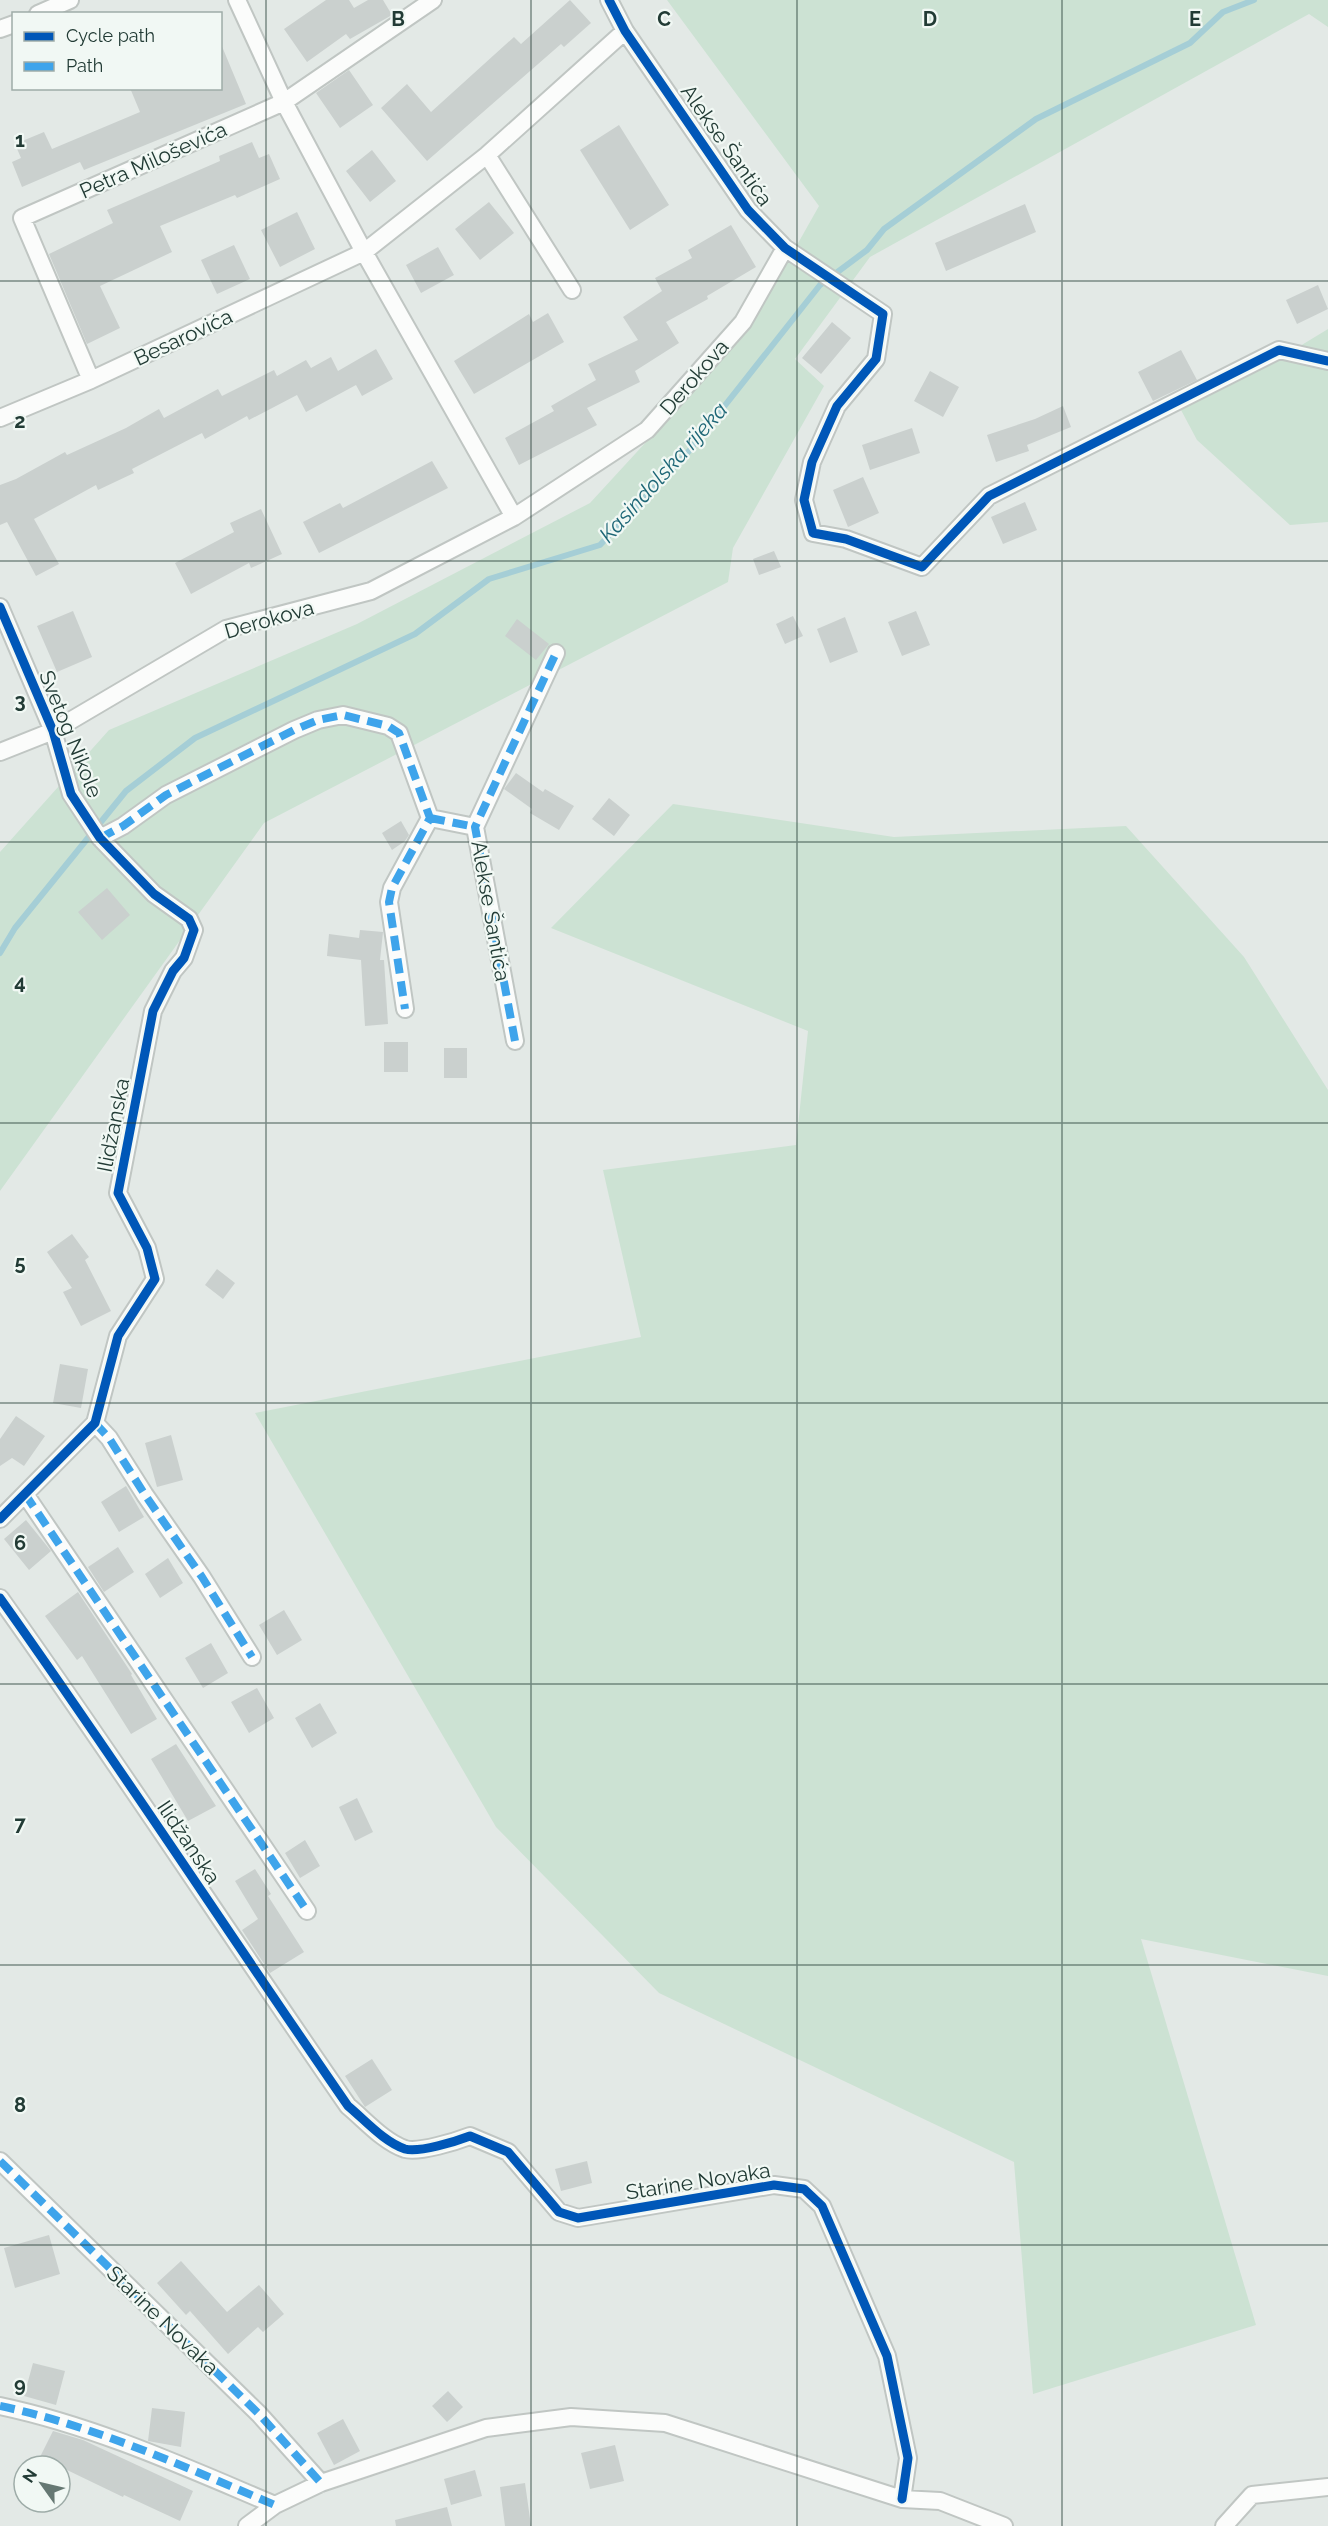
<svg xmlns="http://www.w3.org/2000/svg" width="1328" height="2526" font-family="Raleway,sans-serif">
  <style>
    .green { fill: #cce2d3 }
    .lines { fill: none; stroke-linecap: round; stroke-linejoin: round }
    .stream { stroke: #a5ced6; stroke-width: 6 }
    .building { fill: #cad0ce }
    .street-casing { stroke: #c0c6c3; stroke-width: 20 }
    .street { stroke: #fbfcfb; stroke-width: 16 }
    .quiet { stroke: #3ea4eb; stroke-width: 8; stroke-dasharray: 15 8; stroke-linecap: butt }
    .cycleway-casing { stroke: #f1f8f4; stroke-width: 13 }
    .cycleway { stroke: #0057b8; stroke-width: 9 }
    .grid { fill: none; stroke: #223b35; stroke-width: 1.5; stroke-opacity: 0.55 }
    .labels { text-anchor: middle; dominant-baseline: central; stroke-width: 4.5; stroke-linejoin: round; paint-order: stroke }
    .street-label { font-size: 21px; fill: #223b35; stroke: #f1f8f4 }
    .water-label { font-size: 22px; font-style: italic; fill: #1d6676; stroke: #f1f8f4 }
    .grid-label { font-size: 20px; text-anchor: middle; font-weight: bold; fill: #223b35; stroke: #f1f8f4; stroke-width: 4.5; stroke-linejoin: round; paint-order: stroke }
  </style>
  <rect width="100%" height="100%" fill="#e3e9e6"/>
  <path class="green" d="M 667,0 L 1328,0 L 1328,27 L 1309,14 L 870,257 L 795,359 L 824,386 L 733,548 L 728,582 L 264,823 L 0,1191 L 0,852 L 109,730 L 357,624 L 590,503 L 749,330 L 819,206 Z
    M 1328,329 L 1328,522 L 1290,525 L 1197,440 L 1181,410 L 1277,360 Z
    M 673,804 L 894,837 L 1126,826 L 1244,957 L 1328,1090 L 1328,1976 L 1141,1939 L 1256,2325 L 1033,2394 L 1014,2162 L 659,1993 L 496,1827 L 255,1413 L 641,1337 L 603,1170 L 796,1145 L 808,1031 L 551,928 Z"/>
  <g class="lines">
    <path class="stream" d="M 0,953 L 15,928 L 126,791 L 195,738 L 415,634 L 489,579 L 600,545 L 689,451 L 820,285 L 867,250 L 884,229 L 1036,119 L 1190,43 L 1223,12 L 1254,0"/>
  </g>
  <path class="building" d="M 326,0 L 349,0 L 354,8 L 368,0 L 383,0 L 392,15 L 350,39 L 346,34 L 307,62 L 284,29 Z
    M 570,0 L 591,23 L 564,47 L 561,44 L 427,161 L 381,108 L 407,84 L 431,112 L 514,37 L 521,44 Z
    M 221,44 L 246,104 L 84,170 L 80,162 L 22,187 L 12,162 L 21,158 L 15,144 L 44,132 L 52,149 L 140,112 L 130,88 L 220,88 Z
    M 349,70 L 373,105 L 340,128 L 316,93 Z
    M 619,125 L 669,205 L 630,230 L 580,150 Z
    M 252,142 L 259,158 L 269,154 L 280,179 L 237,198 L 235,195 L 160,226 L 172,252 L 100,286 L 120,328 L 87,344 L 49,254 L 113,223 L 107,210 L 220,161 L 219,156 Z
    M 372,150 L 396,181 L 370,202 L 346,171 Z
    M 489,202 L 514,233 L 480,260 L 455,229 Z
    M 1025,204 L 1036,232 L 946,271 L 935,243 Z
    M 297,212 L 315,249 L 280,267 L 261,230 Z
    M 731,225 L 756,267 L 707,296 L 708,299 L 666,322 L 679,343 L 635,371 L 640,382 L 587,408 L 597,425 L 519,465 L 505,438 L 554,411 L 551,406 L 596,380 L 588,364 L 638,340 L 623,317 L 662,291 L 655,278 L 692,258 L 688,250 Z
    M 234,245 L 250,279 L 217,294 L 201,260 Z
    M 438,247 L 454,275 L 421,293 L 406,265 Z
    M 1318,285 L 1328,309 L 1297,324 L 1286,300 Z
    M 548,313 L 564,342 L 474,394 L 454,361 L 529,314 L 533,322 Z
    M 832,322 L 851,338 L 821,374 L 802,358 Z
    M 376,349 L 393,379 L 362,396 L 356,385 L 306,412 L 297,395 L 249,420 L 247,416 L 205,439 L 202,433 L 132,469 L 134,473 L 98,490 L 96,485 L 34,519 L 59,564 L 36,576 L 7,522 L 0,525 L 0,485 L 16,479 L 65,452 L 67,455 L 126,428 L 159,409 L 164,418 L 218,389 L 222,396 L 274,370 L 277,376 L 306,360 L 311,368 L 331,357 L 338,371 Z
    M 1181,350 L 1197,380 L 1153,401 L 1138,372 Z
    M 930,371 L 959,387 L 943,417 L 914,401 Z
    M 1063,406 L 1071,427 L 1027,445 L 1029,451 L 996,462 L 987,435 L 1035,419 Z
    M 912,428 L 920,453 L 870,470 L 862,445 Z
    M 432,461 L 448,488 L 319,553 L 303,522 L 340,503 L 343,508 Z
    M 863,477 L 879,513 L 848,527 L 833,490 Z
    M 1025,502 L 1037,530 L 1003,544 L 991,517 Z
    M 261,509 L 282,554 L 251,568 L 249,563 L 191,594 L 175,563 L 234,532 L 230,523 Z
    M 774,551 L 781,567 L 759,575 L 753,559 Z
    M 73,611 L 92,657 L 57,672 L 37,626 Z
    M 916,611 L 930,645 L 902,656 L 888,622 Z
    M 793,616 L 803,636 L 785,644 L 776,624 Z
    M 845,617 L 858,652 L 830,663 L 817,629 Z
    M 517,619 L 549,644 L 536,660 L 505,636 Z
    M 516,773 L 543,792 L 545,789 L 574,806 L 559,830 L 530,813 L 532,809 L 504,789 Z
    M 609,798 L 630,815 L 614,836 L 592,819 Z
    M 401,821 L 409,835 L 405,841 L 392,850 L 382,833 Z
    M 107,888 L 130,915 L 102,940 L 78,912 Z
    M 360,930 L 383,932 L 380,960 L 384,960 L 388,1024 L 365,1026 L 361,960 L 327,956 L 329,934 L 359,938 Z
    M 384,1042 L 408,1042 L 408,1072 L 384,1072 Z
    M 444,1048 L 467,1048 L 467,1078 L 444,1078 Z
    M 72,1234 L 89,1257 L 85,1260 L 111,1311 L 81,1326 L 63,1292 L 72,1288 L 47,1252 Z
    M 217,1269 L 235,1283 L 223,1299 L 205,1285 Z
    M 60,1364 L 88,1369 L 81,1408 L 53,1403 Z
    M 16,1416 L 45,1436 L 24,1466 L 12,1458 L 0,1466 L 0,1439 Z
    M 171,1435 L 183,1480 L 157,1487 L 145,1443 Z
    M 126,1486 L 144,1517 L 119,1532 L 101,1502 Z
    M 26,1520 L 51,1551 L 29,1570 L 4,1539 Z
    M 118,1547 L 134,1572 L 104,1592 L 88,1567 Z
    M 168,1558 L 183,1583 L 160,1598 L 145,1574 Z
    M 78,1592 L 132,1674 L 131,1675 L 157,1719 L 131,1734 L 82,1656 L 77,1660 L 45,1616 Z
    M 284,1610 L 302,1640 L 277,1655 L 259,1625 Z
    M 211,1643 L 228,1673 L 203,1688 L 185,1658 Z
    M 257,1688 L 274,1718 L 249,1733 L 231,1702 Z
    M 320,1703 L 337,1733 L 312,1748 L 295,1718 Z
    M 176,1744 L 216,1806 L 188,1821 L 151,1759 Z
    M 357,1798 L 373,1832 L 355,1841 L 339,1807 Z
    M 305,1840 L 320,1866 L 300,1878 L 285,1853 Z
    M 255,1869 L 271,1894 L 268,1896 L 304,1952 L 270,1973 L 242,1930 L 258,1919 L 235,1881 Z
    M 372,2059 L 392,2090 L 365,2107 L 345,2076 Z
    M 587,2161 L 592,2183 L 561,2191 L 555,2169 Z
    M 49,2235 L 60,2274 L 15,2288 L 4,2248 Z
    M 181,2261 L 227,2312 L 259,2285 L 284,2314 L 263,2332 L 258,2327 L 228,2354 L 190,2311 L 186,2315 L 157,2283 Z
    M 33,2363 L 65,2371 L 56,2405 L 24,2396 Z
    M 448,2391 L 463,2407 L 447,2422 L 432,2406 Z
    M 152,2408 L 185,2412 L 181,2447 L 148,2441 Z
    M 343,2419 L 360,2451 L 334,2465 L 317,2433 Z
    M 53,2431 L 83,2440 L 193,2491 L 180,2521 L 124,2495 L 123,2497 L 40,2457 Z
    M 615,2445 L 624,2481 L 590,2489 L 581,2453 Z
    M 475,2470 L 482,2496 L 451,2505 L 444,2479 Z
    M 525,2483 L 531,2526 L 505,2526 L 500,2487 Z
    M 447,2507 L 452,2526 L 396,2526 L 395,2520 Z"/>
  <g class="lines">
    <g class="street-casing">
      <path id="street" d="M 237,0 L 284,102 L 364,252 L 514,517
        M 609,0 L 625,31 L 748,210 L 785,248 L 883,314 L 876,359 L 837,406 L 812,462 L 804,500 L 813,533 L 846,539 L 922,567 L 989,496 L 1279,350 L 1328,361
        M 38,14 L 70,0
        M 0,29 L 14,24
        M 487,155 L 572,290
        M 91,380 L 22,218 L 284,102 L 433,0
        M 0,418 L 91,380 L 364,252 L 487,155 L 625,31
        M 0,607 L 53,731 L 71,794 L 100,838 L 154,894 L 189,919 L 194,930 L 184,958 L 173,971 L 153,1011 L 118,1193 L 147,1248 L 155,1279 L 118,1336 L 95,1423 L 0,1519
        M 0,752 L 53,731 L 226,629 L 371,591 L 514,517 L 647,430 L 743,322 L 785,248
        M 430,818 L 475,827
        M 100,838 L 123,826 L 166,795 L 294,730 L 318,720 L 343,715 L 388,726 L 399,733 L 430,818 L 392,888 L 389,902 L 405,1009
        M 515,1041 L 475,827 L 556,653
        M 95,1423 L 109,1438 L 145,1495 L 202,1577 L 252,1657
        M 25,1494 L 307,1911
        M 0,1598 C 119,1765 231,1937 348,2106 C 365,2120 384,2142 405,2149 C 419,2153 457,2141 470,2136 L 508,2152 L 559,2212 L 578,2218 L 774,2185 L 804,2189 L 822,2206 L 887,2356 L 908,2458 L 902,2499
        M 0,2161 L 259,2414 L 321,2483
        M 0,2406 C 95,2426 185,2467 275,2505
        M 247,2526 L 275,2505 L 321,2483 L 486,2428 L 571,2417 L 665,2423 L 902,2499 L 940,2501 L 1004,2526
        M 1224,2526 L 1252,2495 L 1328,2487"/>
    </g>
    <use href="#street" class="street"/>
    <path class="quiet" d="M 430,818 L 475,827
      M 100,838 L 123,826 L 166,795 L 294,730 L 318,720 L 343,715 L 388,726 L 399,733 L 430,818 L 392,888 L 389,902 L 405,1009
      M 515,1041 L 475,827 L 556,653
      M 95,1423 L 109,1438 L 145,1495 L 202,1577 L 252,1657
      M 25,1494 L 307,1911
      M 0,2161 L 259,2414 L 321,2483
      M 0,2406 C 95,2426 185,2467 275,2505"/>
    <g class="cycleway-casing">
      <path id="cycleway" d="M 609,0 L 625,31 L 748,210 L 785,248 L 883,314 L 876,359 L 837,406 L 812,462 L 804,500 L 813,533 L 846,539 L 922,567 L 989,496 L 1279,350 L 1328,361
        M 0,607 L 53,731 L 71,794 L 100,838 L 154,894 L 189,919 L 194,930 L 184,958 L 173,971 L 153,1011 L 118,1193 L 147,1248 L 155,1279 L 118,1336 L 95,1423 L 0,1519
        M 0,1598 C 119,1765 231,1937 348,2106 C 365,2120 384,2142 405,2149 C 419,2153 457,2141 470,2136 L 508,2152 L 559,2212 L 578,2218 L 774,2185 L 804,2189 L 822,2206 L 887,2356 L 908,2458 L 902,2499"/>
    </g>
    <use href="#cycleway" class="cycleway"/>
  </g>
  <path class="grid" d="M 266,0 L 266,2526M 531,0 L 531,2526M 797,0 L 797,2526M 1062,0 L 1062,2526M 0,281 L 1328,281M 0,561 L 1328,561M 0,842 L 1328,842M 0,1123 L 1328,1123M 0,1403 L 1328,1403M 0,1684 L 1328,1684M 0,1965 L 1328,1965M 0,2245 L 1328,2245"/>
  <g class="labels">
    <g class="street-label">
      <text transform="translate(727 145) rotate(55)">Alekse Šantića</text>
      <text transform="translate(153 160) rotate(-24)">Petra Miloševića</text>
      <text transform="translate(183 337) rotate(-25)">Besarovića</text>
      <text transform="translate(694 377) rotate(-49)">Derokova</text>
      <text transform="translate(269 619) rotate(-16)">Derokova</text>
      <text transform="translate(71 734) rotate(68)">Svetog Nikole</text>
      <text transform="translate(491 911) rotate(80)">Alekse Šantića</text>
      <text transform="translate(113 1125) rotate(-79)">Ilidžanska</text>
      <text transform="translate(189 1842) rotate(56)">Ilidžanska</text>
      <text transform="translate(698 2181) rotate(-9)">Starine Novaka</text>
      <text transform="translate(163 2320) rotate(44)">Starine Novaka</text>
    </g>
    <g class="water-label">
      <text transform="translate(663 472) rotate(-48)">Kasindolska rijeka</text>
    </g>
  </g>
  <g class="grid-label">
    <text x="398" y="26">B</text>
    <text x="664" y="26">C</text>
    <text x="930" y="26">D</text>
    <text x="1195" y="26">E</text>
    <text x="20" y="147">1</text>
    <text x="20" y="428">2</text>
    <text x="20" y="708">3</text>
    <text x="20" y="989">4</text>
    <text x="20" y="1270">5</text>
    <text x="20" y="1550">6</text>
    <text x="20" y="1831">7</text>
    <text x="20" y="2112">8</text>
    <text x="20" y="2392">9</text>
  </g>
  <rect x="12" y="12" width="210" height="78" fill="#f1f8f4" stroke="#9eaca8" stroke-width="1.5"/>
  <rect x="24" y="32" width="30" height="9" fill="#0057b8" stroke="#9eaca8" stroke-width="1.5"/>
  <text x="66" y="42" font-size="18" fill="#223b35">Cycle path</text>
  <rect x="24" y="62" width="30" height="9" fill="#3ea4eb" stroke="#9eaca8" stroke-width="1.5"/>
  <text x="66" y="72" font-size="18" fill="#223b35">Path</text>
  <g transform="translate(42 2484) rotate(304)"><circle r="28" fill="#f1f8f4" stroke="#9eaca8" stroke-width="1.5"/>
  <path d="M0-4.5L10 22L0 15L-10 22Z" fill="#667873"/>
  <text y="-9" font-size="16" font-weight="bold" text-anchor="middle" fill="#223b35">N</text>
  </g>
</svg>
